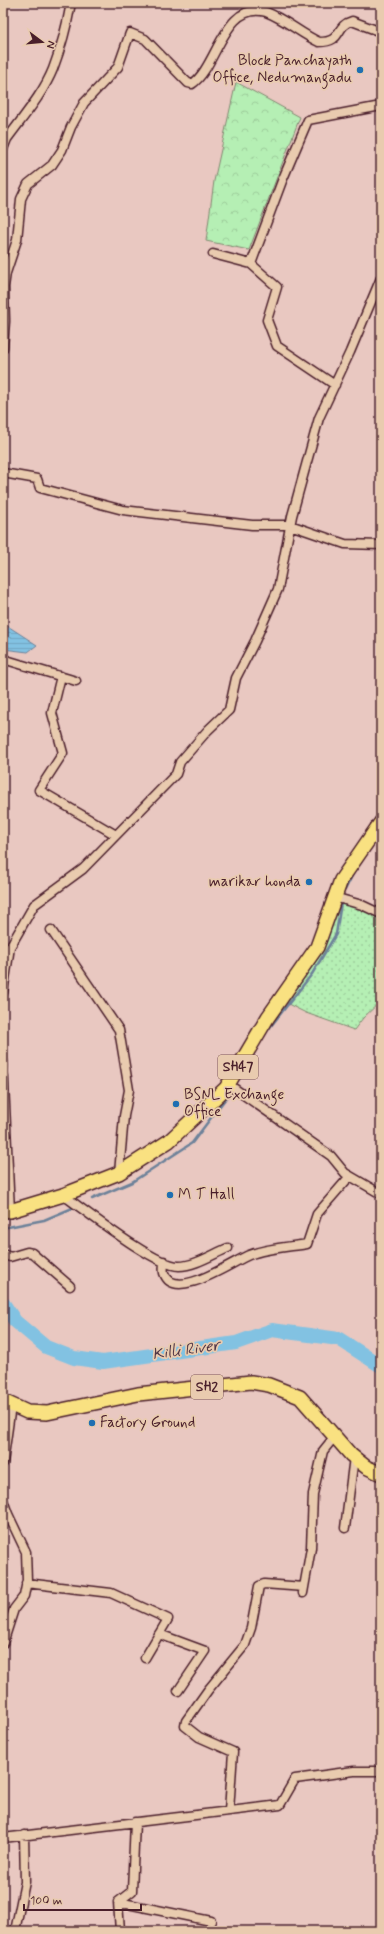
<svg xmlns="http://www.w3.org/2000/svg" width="384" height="1934" font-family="Mynerve,sans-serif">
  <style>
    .grass { fill: url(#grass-dots); stroke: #808770 }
    .park { fill: url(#park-crowns); stroke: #808770 }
    .water { fill: url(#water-rules); stroke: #6c8199 }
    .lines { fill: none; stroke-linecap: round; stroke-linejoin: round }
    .stream { stroke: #6c8199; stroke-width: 2.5 }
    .river { stroke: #82c2e2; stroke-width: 14 }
    .minor-casing { stroke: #4a1f2b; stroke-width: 11 }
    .primary-casing { stroke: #4a1f2b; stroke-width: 16 }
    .minor { stroke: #e9cbaf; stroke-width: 8 }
    .primary { stroke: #f9e181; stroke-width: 13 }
    .poi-dot { fill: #1f6fb2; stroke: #e9cbaf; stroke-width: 1.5 }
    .labels { text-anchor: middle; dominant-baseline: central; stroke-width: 3.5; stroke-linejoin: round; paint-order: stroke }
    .shield { fill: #e9cbaf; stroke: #7a5353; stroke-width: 1 }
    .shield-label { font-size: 14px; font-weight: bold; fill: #4a1f2b }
    .poi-label { font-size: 15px; fill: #4a1f2b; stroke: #e9cbaf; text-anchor: start }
    .water-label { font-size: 16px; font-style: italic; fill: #523746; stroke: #e9cbaf }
  </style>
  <defs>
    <pattern id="grass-dots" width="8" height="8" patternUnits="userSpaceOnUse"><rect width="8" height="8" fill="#b5efb4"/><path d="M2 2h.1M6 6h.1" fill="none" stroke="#9dcc9b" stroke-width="1.8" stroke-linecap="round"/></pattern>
    <pattern id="park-crowns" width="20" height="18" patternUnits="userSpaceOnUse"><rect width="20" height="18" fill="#b5efb4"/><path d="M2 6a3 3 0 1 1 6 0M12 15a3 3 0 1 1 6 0" fill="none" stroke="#9dcc9b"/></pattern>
    <pattern id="water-rules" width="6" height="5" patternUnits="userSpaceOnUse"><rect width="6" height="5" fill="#82c2e2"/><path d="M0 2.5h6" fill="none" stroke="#72a6c2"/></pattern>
  </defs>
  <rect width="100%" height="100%" fill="#e9c8c1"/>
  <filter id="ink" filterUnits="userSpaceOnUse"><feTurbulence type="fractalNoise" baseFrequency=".025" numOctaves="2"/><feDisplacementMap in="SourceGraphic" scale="8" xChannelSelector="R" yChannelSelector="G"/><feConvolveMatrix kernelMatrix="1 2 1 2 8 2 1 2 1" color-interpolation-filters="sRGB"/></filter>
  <g filter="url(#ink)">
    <path class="grass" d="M 334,895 L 381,916 L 381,1001 L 363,1018 L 354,1030 L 306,1013 L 284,1002 L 306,959 Z"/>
    <path class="park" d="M 236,82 L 300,117 L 249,250 L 206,241 L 214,181 Z"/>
    <path class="water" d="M 3,623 L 37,645 L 28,652 L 3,649 Z"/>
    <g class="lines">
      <path class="stream" d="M 345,890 L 353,874
        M 267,1031 L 312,974 L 336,934 L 341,903
        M 92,1199 L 132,1182 L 192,1143 L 232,1090
        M 3,1228 L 44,1220 L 75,1207"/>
      <path class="river" d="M 3,1303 L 15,1321 L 46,1347 L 74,1358 L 103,1362 L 236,1343 L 272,1330 L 339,1339 L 381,1366"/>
      <g class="minor-casing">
        <path id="minor" d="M 3,149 L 7,139 C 23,117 43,94 53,69 C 61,48 67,25 71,3
          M 213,254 L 251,264 L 282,181 L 308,120 L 381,106
          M 251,264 L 277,287 L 267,320 L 277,346 L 335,385
          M 3,348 L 5,321 L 4,287 L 6,273 L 17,240 L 21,199 L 28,184 L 52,165 L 62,150 L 71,127 L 84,103 L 118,67 L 130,33 L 145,39 L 188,83 L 192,84 C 217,68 224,0 266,12 C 285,19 301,34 319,42 C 344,42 334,26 352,21 L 381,32
          M 3,473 L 37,479 L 40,488 L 123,510 L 252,525 L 290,525 L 345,544 L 381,545
          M 3,659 L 76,681
          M 61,676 L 52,713 L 63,753 L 39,790 L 116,835
          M 334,897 L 362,905 L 381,914
          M 51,930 L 119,1030 L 129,1090 L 124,1116 L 119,1173
          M 3,993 L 10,947 L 34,905 L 83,869 L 176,774 L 180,762 L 208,730 L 229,710 L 236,678 L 255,641 L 278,589 L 292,516 L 319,418 L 350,352 L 381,278
          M 3,1061 L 10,1211
          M 228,1084 L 331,1156 L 345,1173 L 381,1194
          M 63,1195 C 86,1211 155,1266 179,1266 C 195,1266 213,1254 228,1248
          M 3,1254 L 10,1257 L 27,1252 L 32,1253 L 70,1286
          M 164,1261 C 164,1265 163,1270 164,1273 C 174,1303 232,1262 249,1255 C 267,1248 288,1247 307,1244 L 317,1214 L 350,1176
          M 3,1463 L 11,1406
          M 3,1500 L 8,1514 L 26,1552 L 27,1581 L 24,1596 L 14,1609 L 3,1643
          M 345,1528 L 354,1457
          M 26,1583 L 111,1593 L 168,1619 L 145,1658
          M 303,1593 L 311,1548 L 313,1494 L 323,1451 L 335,1436
          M 159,1634 L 205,1651 L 178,1691
          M 229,1811 L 233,1752 L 199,1737 L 185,1726 L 186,1721 L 208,1690 L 245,1645 L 251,1628 L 259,1586 L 264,1584 L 304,1587
          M 135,1822 L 132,1891 L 118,1902 L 211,1921
          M 3,1838 L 280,1805 L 295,1779 L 354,1771 L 381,1771
          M 118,1902 L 120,1931
          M 15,1931 L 25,1882 L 24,1835"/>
      </g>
      <g class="primary-casing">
        <path id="primary" d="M 3,1209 L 10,1211 L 63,1195 L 119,1173 L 169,1141 L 226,1088 L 268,1017 L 317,947 L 341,880 L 381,822
          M 3,1401 L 27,1412 L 47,1413 L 138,1394 L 251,1382 L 269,1385 L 300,1397 L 351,1455 L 366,1467 L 381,1474"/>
      </g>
      <use href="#minor" class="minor"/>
      <use href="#primary" class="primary"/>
    </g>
  </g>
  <g class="poi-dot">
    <circle cx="360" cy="70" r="4"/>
    <circle cx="309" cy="882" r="4"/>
    <circle cx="176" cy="1104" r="4"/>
    <circle cx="170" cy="1195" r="4"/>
    <circle cx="92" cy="1423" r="4"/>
  </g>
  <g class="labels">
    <g class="shield">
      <rect x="218" y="1055" width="40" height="24" rx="3"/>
      <rect x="191" y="1375" width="32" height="24" rx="3"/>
    </g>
    <g class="shield-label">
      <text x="238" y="1067">SH47</text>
      <text x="207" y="1387">SH2</text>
    </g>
    <g class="poi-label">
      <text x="352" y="61" text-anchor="end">Block Panchayath<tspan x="352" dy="17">Office, Nedumangadu</tspan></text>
      <text x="301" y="882" text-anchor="end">marikar honda</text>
      <text x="184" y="1095">BSNL Exchange<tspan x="184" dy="17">Office</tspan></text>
      <text x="178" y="1195">M T Hall</text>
      <text x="100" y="1423">Factory Ground</text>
    </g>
    <g class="water-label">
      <text transform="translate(186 1350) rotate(-8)">Killi River</text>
    </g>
  </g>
  <rect width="384" height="1934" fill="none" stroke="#e9cbaf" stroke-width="16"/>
  <rect x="8" y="8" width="368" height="1918" fill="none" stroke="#4a1f2b" stroke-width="1.5" filter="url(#ink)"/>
  <g transform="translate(42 42) rotate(106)" stroke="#e9cbaf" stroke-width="3" paint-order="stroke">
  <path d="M0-3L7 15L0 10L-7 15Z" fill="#4a1f2b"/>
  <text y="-6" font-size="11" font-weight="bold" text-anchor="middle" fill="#4a1f2b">N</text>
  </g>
  <path d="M24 1904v6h117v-6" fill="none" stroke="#4a1f2b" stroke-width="2"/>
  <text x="30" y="1904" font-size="12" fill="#4a1f2b" stroke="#e9cbaf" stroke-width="3" paint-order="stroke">100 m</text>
</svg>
